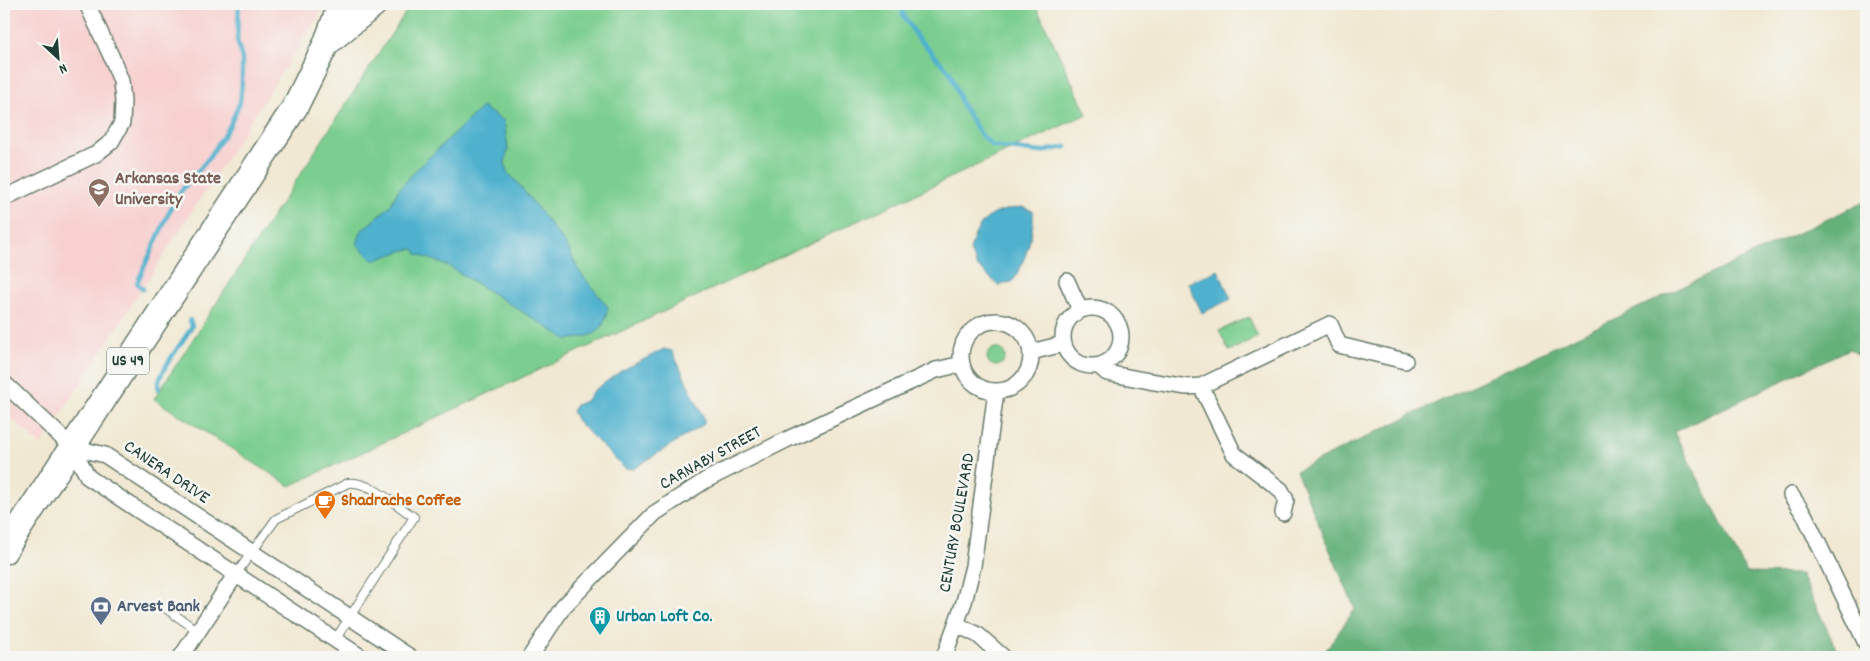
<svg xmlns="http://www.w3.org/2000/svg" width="1870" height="661" font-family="Dekko,sans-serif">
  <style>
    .built { fill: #f7d0cf }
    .green { fill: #7cce90; stroke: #4e8662 }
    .forest { fill: #65b17a; stroke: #427757 }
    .water { fill: #4fb1ce; stroke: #377781 }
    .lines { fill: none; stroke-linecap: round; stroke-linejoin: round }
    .stream { stroke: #4fb1ce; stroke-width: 4.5 }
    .service-casing { stroke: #68796b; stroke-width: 10 }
    .minor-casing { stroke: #68796b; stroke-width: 18 }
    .trunk-casing { stroke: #68796b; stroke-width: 28 }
    .service { stroke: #fff; stroke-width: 8 }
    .minor { stroke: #fff; stroke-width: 15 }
    .trunk { stroke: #fff; stroke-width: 25 }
    .labels { text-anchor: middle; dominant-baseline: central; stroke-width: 5; stroke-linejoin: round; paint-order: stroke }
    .shield { fill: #f6f6f2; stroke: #60746d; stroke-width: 1 }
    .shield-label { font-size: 16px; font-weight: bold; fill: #1f3d34 }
    .education-label { font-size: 18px; font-weight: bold; fill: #785e54; stroke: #f6f6f2; text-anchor: start }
    .street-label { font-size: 18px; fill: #1f3d34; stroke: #f6f6f2 }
    .food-label { font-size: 18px; font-weight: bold; fill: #c56008; stroke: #f6f6f2; text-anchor: start }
    .service-label { font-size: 18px; font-weight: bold; fill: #4e5e75; stroke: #f6f6f2; text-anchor: start }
    .culture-label { font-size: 18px; font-weight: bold; fill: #0d838f; stroke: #f6f6f2; text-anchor: start }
  </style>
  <rect width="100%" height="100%" fill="#f6f6f2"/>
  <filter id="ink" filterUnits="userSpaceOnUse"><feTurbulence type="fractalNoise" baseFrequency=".02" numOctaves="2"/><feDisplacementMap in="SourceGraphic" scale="10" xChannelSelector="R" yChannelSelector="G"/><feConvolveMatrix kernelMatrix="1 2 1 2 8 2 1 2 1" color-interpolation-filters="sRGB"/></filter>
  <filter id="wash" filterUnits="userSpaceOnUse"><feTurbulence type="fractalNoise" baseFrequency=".0096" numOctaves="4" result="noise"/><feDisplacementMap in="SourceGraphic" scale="20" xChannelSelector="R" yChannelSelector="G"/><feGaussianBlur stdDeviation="1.12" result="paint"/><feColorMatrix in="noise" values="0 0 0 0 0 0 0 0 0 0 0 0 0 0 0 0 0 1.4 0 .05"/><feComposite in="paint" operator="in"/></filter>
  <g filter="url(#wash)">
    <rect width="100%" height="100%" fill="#f0e8d2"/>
    <path class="built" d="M 4,4 L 326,4 L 41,445 L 4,412 Z"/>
    <path class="green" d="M 411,4 L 1035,4 L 1087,114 L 290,486 L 154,399 Z
      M 1249,317 L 1258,337 L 1229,351 L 1219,331 Z
      M987 357a9 9 0 1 1 18 0a9 9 0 1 1-18 0Z"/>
    <path class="forest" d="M 1866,201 L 1866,360 L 1849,349 L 1674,432 L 1747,573 L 1801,574 L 1840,657 L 1321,657 L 1355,609 L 1296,471 L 1471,386 Z"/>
    <path class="water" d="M 482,107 L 504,121 L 508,148 L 505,163 L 507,172 L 517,182 L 567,246 L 579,271 L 608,307 C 602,337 596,334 568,340 L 448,266 L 417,254 L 414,249 C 407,248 382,258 373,261 L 357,244 L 362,230 L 390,206 L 399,189 L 418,168 Z
      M 1022,207 L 1033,211 C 1035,230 1024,267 1012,282 L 998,285 L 977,266 L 970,251 C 977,220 990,211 1022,207 Z
      M 1218,270 L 1231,299 L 1202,313 L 1188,283 Z
      M 664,349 L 672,351 L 704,418 L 704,424 L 633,469 L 624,468 L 577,421 L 572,411 L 576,405 L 587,400 L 592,392 L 621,371 Z"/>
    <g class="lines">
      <path class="stream" d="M 903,4 L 903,15 L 917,37 L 950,72 L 962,105 L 982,136 L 993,146 L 1040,152 L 1066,147
        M 143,289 L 137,283 L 176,197 L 209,158 L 229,127 L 240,102 L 242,82 L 242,59 L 237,40 L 239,4
        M 158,389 C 157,372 183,343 192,326 L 190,320"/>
    </g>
  </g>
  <g filter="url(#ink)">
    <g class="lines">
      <g class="service-casing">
        <path id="service" d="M 236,574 L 276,519 L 348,483 C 369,480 397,506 414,517 L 335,640
          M 165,608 L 198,631"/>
      </g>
      <g class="minor-casing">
        <path id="minor" d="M 4,198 L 96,154 L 111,142 L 122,123 L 123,101 L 121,81 L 112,58 L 87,4
          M 1067,281 L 1080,310
          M1063 337a29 29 0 1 1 58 0a29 29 0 1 1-58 0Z
          M961 356a35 35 0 1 1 70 0a35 35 0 1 1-70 0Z
          M 1031,352 L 1063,344
          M 1099,366 L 1107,373 L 1149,381 L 1187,387 L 1201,386 L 1330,324 L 1339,345 L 1405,361
          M 4,383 L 72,447 L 88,477 L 361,657
          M 1201,386 L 1234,454 L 1281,490 L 1286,500 L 1283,513
          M 72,447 L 105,455 L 410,657
          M 1791,495 L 1805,516 L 1866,643
          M 956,624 L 978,635 L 1003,657
          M 181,657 L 236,574
          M 530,657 L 563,607 L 655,513 L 706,480 L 788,439 L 936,370 L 962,364
          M 944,657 L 964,602 L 973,566 L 996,391"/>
      </g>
      <g class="trunk-casing">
        <path id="trunk" d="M 328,42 L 374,4
          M 4,551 L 295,107 L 326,44 L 341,4"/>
      </g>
      <use href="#service" class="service"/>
      <use href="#minor" class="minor"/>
      <use href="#trunk" class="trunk"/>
    </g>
  </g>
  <defs>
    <g id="university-pin" transform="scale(1.125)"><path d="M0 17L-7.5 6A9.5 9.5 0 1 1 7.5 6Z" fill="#8d6e63" stroke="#f6f6f2"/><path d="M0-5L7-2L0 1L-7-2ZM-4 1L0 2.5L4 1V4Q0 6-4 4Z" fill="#fff"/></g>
    <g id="cafe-pin" transform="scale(1.125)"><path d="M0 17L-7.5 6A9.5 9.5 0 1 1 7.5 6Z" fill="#e8710a" stroke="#f6f6f2"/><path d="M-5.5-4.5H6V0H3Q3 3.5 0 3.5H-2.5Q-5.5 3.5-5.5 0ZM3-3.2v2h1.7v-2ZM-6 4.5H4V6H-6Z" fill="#fff"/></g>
    <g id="bank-pin" transform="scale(1.125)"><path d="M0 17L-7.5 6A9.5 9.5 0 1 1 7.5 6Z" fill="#5c6f8a" stroke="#f6f6f2"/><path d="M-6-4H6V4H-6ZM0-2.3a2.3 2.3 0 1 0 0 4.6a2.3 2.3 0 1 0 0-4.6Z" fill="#fff"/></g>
    <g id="building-pin" transform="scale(1.125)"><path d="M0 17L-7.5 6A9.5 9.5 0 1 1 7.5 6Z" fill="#0f9aa8" stroke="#f6f6f2"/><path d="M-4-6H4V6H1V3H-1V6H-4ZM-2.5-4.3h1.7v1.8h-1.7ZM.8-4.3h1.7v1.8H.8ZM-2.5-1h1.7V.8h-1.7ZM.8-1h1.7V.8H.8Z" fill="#fff"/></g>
  </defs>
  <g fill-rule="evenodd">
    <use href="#university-pin" x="99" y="189"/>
    <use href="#cafe-pin" x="325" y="501"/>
    <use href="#bank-pin" x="101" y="607"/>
    <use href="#building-pin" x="600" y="617"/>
  </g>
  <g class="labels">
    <rect class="shield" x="107" y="347.5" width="42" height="27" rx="4"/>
    <g class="shield-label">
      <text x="128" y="361">US 49</text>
    </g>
    <g class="education-label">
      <text x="115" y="179">Arkansas State<tspan x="115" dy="21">University</tspan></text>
    </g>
    <g class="street-label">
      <text transform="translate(711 459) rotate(-29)">CARNABY STREET</text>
      <text transform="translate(166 473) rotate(34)">CANERA DRIVE</text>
      <text transform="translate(958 523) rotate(-80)">CENTURY BOULEVARD</text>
    </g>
    <g class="food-label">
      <text x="341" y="501">Shadrachs Coffee</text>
    </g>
    <g class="service-label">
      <text x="117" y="607">Arvest Bank</text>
    </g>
    <g class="culture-label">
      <text x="616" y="617">Urban Loft Co.</text>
    </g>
  </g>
  <rect width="1870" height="661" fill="none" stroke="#f6f6f2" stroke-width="20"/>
  <g transform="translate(58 58) rotate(154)" stroke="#f6f6f2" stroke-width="4" paint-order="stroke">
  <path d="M0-4L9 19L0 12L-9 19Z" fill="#1f3d34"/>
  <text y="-8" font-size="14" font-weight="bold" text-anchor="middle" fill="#1f3d34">N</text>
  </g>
</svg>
